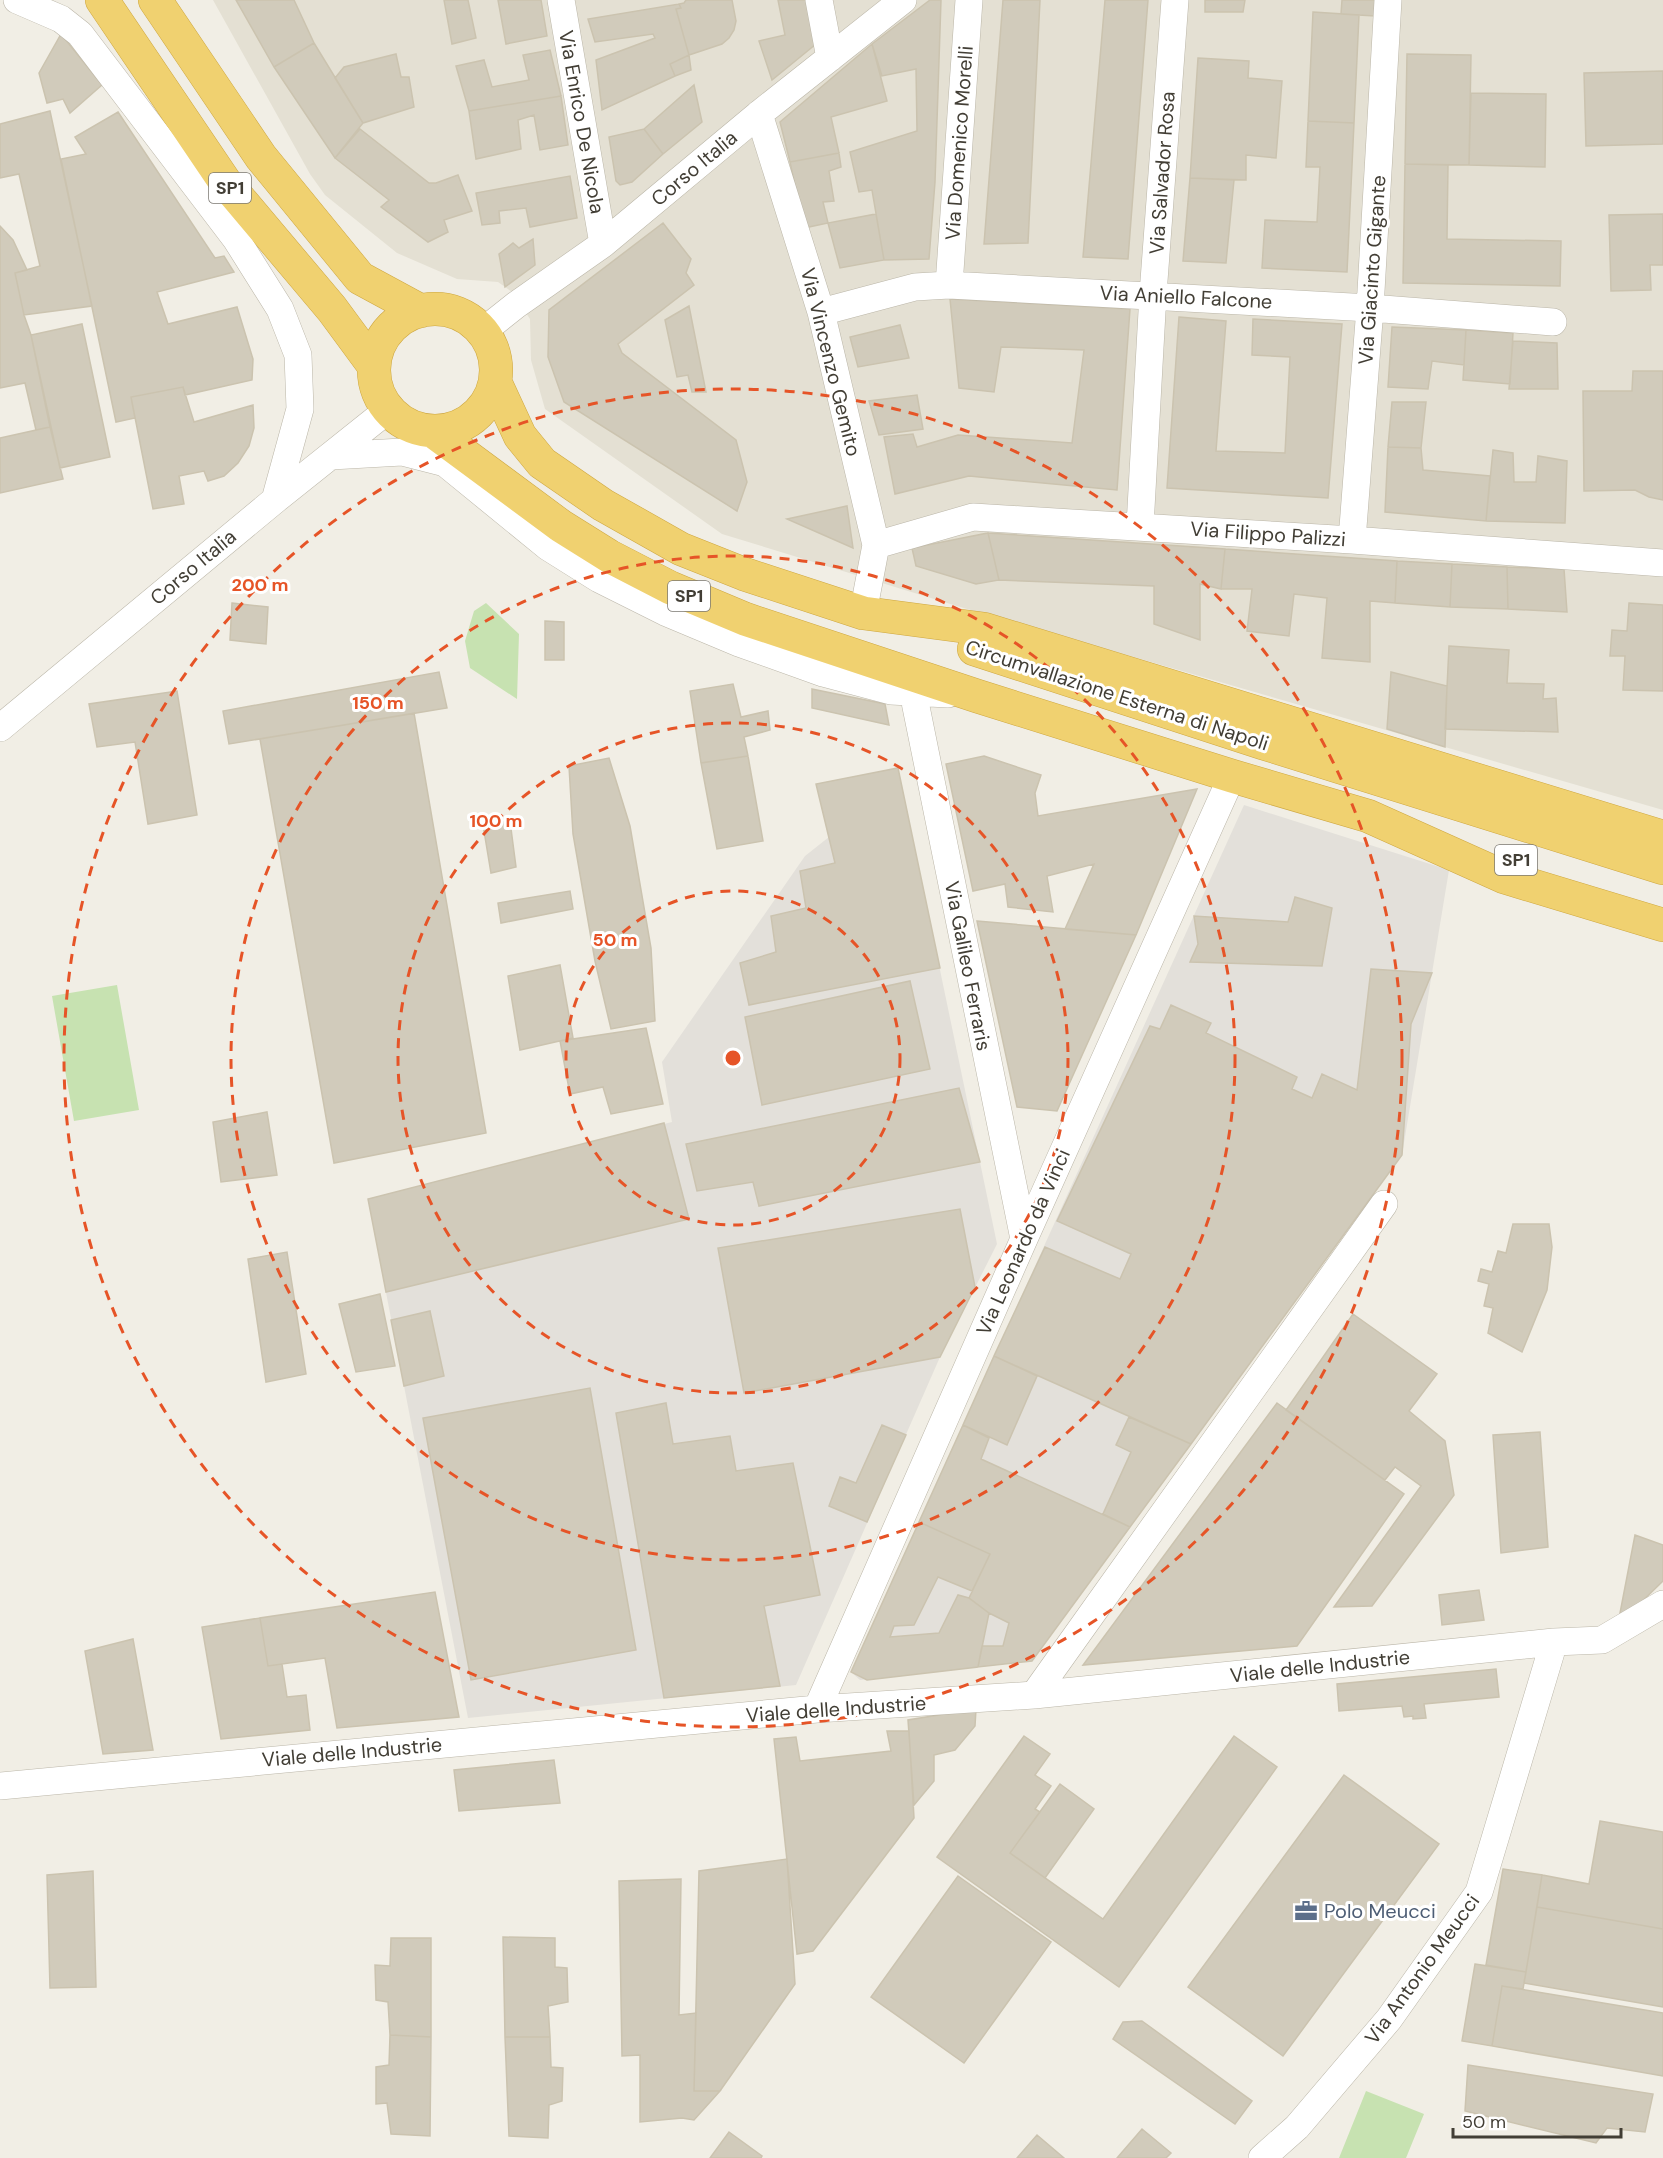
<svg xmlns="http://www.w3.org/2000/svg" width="1663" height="2158" font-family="'DM Sans',sans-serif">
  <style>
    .residential { fill: #e4e0d3 }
    .industrial { fill: #e3e0da }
    .green { fill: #c7e2b1 }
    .building { fill: #d1cbbb; stroke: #cbc3af; stroke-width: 1.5 }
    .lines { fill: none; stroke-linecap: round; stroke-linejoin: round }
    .minor-casing { stroke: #bbb6a8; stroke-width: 28 }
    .highway-casing { stroke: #cea741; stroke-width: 34 }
    .minor { stroke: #fff; stroke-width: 27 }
    .highway { stroke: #f0d170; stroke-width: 33 }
    .ring { fill: none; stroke: #e65427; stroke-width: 3; stroke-dasharray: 10 8 }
    .labels { text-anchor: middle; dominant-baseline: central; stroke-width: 6; stroke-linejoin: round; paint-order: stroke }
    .shield { fill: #fff; stroke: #7b7872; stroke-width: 1.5 }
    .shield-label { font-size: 18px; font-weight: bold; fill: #423e35 }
    .street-label { font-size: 20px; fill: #423e35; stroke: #fff }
    .service-label { font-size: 20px; fill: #4e5e75; stroke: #fff; text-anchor: start }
    .centre { fill: #e65427; stroke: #fff; stroke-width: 3 }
    .ring-label { font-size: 18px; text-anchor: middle; font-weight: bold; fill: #e65427; stroke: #fff; stroke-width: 6; stroke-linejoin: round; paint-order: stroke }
  </style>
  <rect width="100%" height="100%" fill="#f1eee5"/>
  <path class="residential" d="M 213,0 L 1663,0 L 1663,810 L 957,606 L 722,534 L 545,409 L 531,360 L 530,319 L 512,292 L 498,282 L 457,279 L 397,253 L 325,195 L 310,174 Z"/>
  <path class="industrial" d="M 898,768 L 997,1244 L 940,1357 L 796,1685 L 468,1718 L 368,1199 L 672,1122 L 662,1062 L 805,856 L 829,837 L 816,784 Z
    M 1244,805 L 1449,870 L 1402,1155 L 1032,1661 L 860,1680 L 851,1672 Z"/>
  <path class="green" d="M 486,603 L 519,634 L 517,699 L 470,668 L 465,641 L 474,611 Z
    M 117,985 L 139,1110 L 74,1121 L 52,996 Z
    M 1366,2091 L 1424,2114 L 1406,2158 L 1339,2158 Z"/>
  <path class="building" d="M 236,0 L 294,0 L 314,43 L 274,67 Z
    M 444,0 L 468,0 L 476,38 L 452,44 Z
    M 498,0 L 541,0 L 547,36 L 506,44 Z
    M 686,0 L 732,0 L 736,21 L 734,30 L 729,38 L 722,44 L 689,55 L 676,9 L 681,8 L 679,4 L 684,3 Z
    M 778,0 L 806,0 L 816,44 L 772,80 L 759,41 L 785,35 Z
    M 930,0 L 941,0 L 935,182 L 929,259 L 884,260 L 872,190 L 859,192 L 850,152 L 917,131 L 916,69 L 882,76 L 872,44 Z
    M 1003,0 L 1040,0 L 1028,243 L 984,244 Z
    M 1105,0 L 1148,0 L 1128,259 L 1083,257 Z
    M 1205,0 L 1245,0 L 1243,12 L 1205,12 Z
    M 1342,0 L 1376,0 L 1375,16 L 1341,14 Z
    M 679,4 L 681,8 L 676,9 L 689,55 L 670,64 L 675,76 L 602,110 L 596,60 L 655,38 L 653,34 L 595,42 L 588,19 Z
    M 1313,12 L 1359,15 L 1354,123 L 1308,121 Z
    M 61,34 L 102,85 L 70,113 L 63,99 L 47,103 L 39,73 Z
    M 314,43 L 363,123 L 335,158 L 274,67 Z
    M 872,44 L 887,101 L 831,117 L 839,153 L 790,162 L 780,122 Z
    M 550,50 L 561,96 L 469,111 L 456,66 L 484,60 L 492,87 L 529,80 L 523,55 Z
    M 396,54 L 401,77 L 409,77 L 414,107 L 363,123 L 335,78 L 344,67 Z
    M 1407,54 L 1471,55 L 1469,165 L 1405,164 Z
    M 689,55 L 691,70 L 675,76 L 670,64 Z
    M 1198,58 L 1249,61 L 1248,78 L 1282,81 L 1276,158 L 1246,155 L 1246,180 L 1190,178 Z
    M 1663,71 L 1663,144 L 1586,146 L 1584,73 Z
    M 694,85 L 702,122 L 663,154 L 644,129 Z
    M 1471,93 L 1546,94 L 1545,167 L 1469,165 Z
    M 561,96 L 568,145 L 540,150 L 534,115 L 518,120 L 521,149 L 476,159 L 469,111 Z
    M 50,111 L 92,306 L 24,315 L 15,273 L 40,266 L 19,174 L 0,178 L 0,124 Z
    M 118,112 L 215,258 L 224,256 L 234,272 L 157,292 L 168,324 L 237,307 L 253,359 L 252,380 L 185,395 L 183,387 L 131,397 L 135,418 L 116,422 L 61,159 L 86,154 L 75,137 Z
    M 1308,121 L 1354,123 L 1347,272 L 1262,268 L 1265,220 L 1317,222 L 1320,167 L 1306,167 Z
    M 360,129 L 429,183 L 436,183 L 458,175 L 472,211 L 444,220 L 448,232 L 428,242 L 381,207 L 389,200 L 335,158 Z
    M 644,129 L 663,154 L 632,182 L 620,185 L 616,181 L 609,137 Z
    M 839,153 L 841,167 L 829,171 L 834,201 L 823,202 L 828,223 L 804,228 L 790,162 Z
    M 1405,164 L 1448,165 L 1447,239 L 1561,241 L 1560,286 L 1403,283 Z
    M 570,176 L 577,218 L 530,227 L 526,208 L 499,211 L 500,223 L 482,225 L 476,193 Z
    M 1190,178 L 1234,180 L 1226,263 L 1183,261 Z
    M 876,214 L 884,260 L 840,268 L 828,223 Z
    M 1663,214 L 1663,265 L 1650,265 L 1651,290 L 1611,291 L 1609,215 Z
    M 663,223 L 691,259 L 686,273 L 694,285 L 618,344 L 622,353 L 736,440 L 747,482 L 737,511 L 564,402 L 548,357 L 549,310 Z
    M 0,226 L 13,240 L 27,270 L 15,273 L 24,315 L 31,335 L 50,427 L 36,430 L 25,383 L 0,388 Z
    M 533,239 L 535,265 L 505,287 L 499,254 L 513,243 L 519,248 Z
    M 950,299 L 1130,309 L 1117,490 L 969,476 L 895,494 L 884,437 L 913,434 L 917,447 L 958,435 L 1072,443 L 1084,350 L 1001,347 L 994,392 L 959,388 Z
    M 689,306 L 706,392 L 692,392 L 688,375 L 677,377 L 665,320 Z
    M 1179,317 L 1226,321 L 1216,451 L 1285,453 L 1290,357 L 1252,355 L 1253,319 L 1342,324 L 1328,498 L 1167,488 Z
    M 82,324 L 110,457 L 60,468 L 31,335 Z
    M 900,325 L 909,358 L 858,367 L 850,337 Z
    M 1392,327 L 1466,330 L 1464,365 L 1432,361 L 1428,389 L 1388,387 Z
    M 1466,330 L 1513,333 L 1510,384 L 1463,380 Z
    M 1513,341 L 1557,343 L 1558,389 L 1509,389 Z
    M 1633,371 L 1663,371 L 1663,500 L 1649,497 L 1635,490 L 1584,491 L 1583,391 L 1632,391 Z
    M 183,387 L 194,422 L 253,405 L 254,428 L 249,446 L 238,463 L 224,476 L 208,481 L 204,471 L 179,476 L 184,504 L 153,509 L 131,397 Z
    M 917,395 L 923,429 L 879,435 L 869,401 Z
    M 1392,402 L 1426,402 L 1421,448 L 1388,447 Z
    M 50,427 L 63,479 L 0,493 L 0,438 Z
    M 1388,447 L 1421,448 L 1423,470 L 1490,476 L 1486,521 L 1385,512 Z
    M 1493,450 L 1513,453 L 1514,482 L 1536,482 L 1538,456 L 1567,461 L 1565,523 L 1486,521 Z
    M 847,506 L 853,548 L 787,519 Z
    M 988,533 L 999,580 L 976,584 L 916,566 L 912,548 Z
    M 988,533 L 1225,549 L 1221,589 L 1200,584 L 1200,640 L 1154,624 L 1154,586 L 999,580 Z
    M 1225,549 L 1397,561 L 1395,603 L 1370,601 L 1370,662 L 1322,658 L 1327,598 L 1294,594 L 1289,636 L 1247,631 L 1252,589 L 1221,589 Z
    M 1397,561 L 1452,564 L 1450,607 L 1395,603 Z
    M 1452,564 L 1507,567 L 1508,609 L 1450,607 Z
    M 1507,567 L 1564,569 L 1567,612 L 1508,609 Z
    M 232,603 L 268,607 L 266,644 L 230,640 Z
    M 1629,603 L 1663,605 L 1663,691 L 1623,690 L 1625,656 L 1610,656 L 1612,630 L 1627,631 Z
    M 545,621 L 564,622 L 564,660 L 545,660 Z
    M 1449,646 L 1509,650 L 1507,683 L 1544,684 L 1543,699 L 1556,698 L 1558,732 L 1445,729 Z
    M 439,672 L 447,708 L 229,744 L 223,711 Z
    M 1391,672 L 1447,686 L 1445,747 L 1387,729 Z
    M 733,684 L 741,717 L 768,711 L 770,730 L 744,737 L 748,756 L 701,763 L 690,691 Z
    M 812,689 L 885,704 L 889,725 L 812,708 Z
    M 177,691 L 197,815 L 148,824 L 135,742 L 97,747 L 89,704 Z
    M 414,713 L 486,1133 L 334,1163 L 260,739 Z
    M 748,756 L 763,841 L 717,849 L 701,763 Z
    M 984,756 L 1041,775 L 1035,793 L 1038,816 L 1197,789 L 1136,935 L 1065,929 L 1094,864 L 1047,876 L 1053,912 L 1008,907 L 1005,884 L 973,891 L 946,764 Z
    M 609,758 L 630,826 L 651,948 L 655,1021 L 611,1029 L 595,961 L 573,834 L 569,766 Z
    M 898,768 L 940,968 L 749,1005 L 740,963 L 776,952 L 771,916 L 806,908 L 800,871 L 835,863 L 816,784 Z
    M 510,821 L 516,867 L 491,873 L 483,825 Z
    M 570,891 L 573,909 L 501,923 L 498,903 Z
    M 1295,897 L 1332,908 L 1322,966 L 1190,962 L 1198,944 L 1194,916 L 1288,922 Z
    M 977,921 L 1136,935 L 1057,1111 L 1017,1107 Z
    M 560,965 L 573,1038 L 520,1050 L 508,976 Z
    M 1371,969 L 1432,973 L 1411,1024 L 1402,1155 L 1191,1444 L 994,1356 L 1045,1247 L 1120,1279 L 1131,1254 L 1057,1221 L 1150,1026 L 1160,1029 L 1171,1005 L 1211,1023 L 1206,1033 L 1297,1077 L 1292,1089 L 1312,1098 L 1322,1074 L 1357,1090 Z
    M 910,981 L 930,1069 L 762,1105 L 745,1017 Z
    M 646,1028 L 663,1104 L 611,1114 L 603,1087 L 570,1094 L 560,1041 Z
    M 959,1088 L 980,1162 L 759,1206 L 753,1182 L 697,1191 L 686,1144 Z
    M 267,1112 L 277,1175 L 221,1182 L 213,1122 Z
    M 664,1123 L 689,1219 L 386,1292 L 368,1199 Z
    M 960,1209 L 975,1287 L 940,1357 L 744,1393 L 718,1248 Z
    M 1513,1224 L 1549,1224 L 1552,1247 L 1547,1290 L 1522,1352 L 1488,1333 L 1493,1308 L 1484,1306 L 1489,1284 L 1478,1281 L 1481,1269 L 1492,1272 L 1498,1251 L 1506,1253 Z
    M 287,1252 L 306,1374 L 266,1382 L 248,1259 Z
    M 380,1294 L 395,1366 L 356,1372 L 339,1304 Z
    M 430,1311 L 444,1376 L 404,1386 L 391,1320 Z
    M 1353,1314 L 1437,1374 L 1409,1411 L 1445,1441 L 1454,1495 L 1372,1606 L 1334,1607 L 1421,1486 L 1395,1467 L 1385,1480 L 1286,1410 Z
    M 994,1356 L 1037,1376 L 1007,1445 L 963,1425 Z
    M 590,1388 L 636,1650 L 471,1680 L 423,1418 Z
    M 666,1403 L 673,1444 L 730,1436 L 736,1471 L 793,1463 L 820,1595 L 764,1606 L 780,1686 L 664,1698 L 616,1413 Z
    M 1277,1403 L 1404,1494 L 1297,1646 L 1083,1665 Z
    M 1129,1417 L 1191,1444 L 1130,1527 L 1103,1514 L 1131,1452 L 1116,1445 Z
    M 882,1425 L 906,1435 L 867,1522 L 829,1506 L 840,1477 L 856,1483 Z
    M 963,1425 L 989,1438 L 981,1459 L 1130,1527 L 1032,1661 L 978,1667 L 982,1646 L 1003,1646 L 1009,1623 L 989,1613 L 969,1598 L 990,1554 L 919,1522 Z
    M 1540,1432 L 1548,1547 L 1501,1553 L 1493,1435 Z
    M 919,1522 L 990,1554 L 972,1591 L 938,1577 L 914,1625 L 894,1626 L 890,1637 L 939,1633 L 958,1595 L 969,1598 L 989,1613 L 978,1667 L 867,1680 L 851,1672 Z
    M 1635,1535 L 1663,1545 L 1663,1581 L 1629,1614 L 1620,1613 Z
    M 1479,1590 L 1484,1620 L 1442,1625 L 1439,1595 Z
    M 435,1592 L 459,1717 L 337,1728 L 325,1658 L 268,1666 L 260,1618 Z
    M 260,1618 L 268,1666 L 282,1664 L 287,1697 L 306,1695 L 310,1730 L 221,1739 L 202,1627 Z
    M 133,1639 L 153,1750 L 103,1754 L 85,1651 Z
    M 1496,1669 L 1499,1697 L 1424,1704 L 1426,1718 L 1413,1719 L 1413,1716 L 1404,1717 L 1402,1706 L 1339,1711 L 1337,1684 Z
    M 976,1709 L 975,1726 L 955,1750 L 934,1755 L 934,1781 L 914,1805 L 908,1720 Z
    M 887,1731 L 909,1731 L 914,1818 L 813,1951 L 797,1954 L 774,1739 L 796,1737 L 800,1761 L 891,1751 Z
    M 1024,1736 L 1050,1754 L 1035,1775 L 1051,1786 L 1035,1809 L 1040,1812 L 1010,1853 L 1103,1919 L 1234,1736 L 1277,1767 L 1119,1987 L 937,1857 Z
    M 554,1760 L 560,1803 L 459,1811 L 454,1770 Z
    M 1344,1775 L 1439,1844 L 1283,2056 L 1188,1987 Z
    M 1060,1784 L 1094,1809 L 1045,1878 L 1010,1853 Z
    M 1600,1821 L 1663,1832 L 1663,1929 L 1537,1907 L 1542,1875 L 1589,1884 Z
    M 787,1859 L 795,1984 L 720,2091 L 694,2091 L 699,1871 Z
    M 1503,1869 L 1542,1875 L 1526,1972 L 1486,1965 Z
    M 93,1871 L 96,1987 L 50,1988 L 47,1875 Z
    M 958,1876 L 1051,1942 L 964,2063 L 871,1997 Z
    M 681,1879 L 679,2015 L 696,2013 L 694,2091 L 720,2091 L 694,2120 L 682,2118 L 640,2122 L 640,2055 L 622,2056 L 619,1881 Z
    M 1537,1907 L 1663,1929 L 1663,2007 L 1524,1983 Z
    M 503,1937 L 555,1938 L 555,1967 L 567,1968 L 568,2002 L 548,2006 L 550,2037 L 505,2037 Z
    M 391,1938 L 431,1938 L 431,2037 L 390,2035 L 388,2002 L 376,2000 L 375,1965 L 390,1966 Z
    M 1475,1964 L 1526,1972 L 1523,1989 L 1502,1986 L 1492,2046 L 1462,2041 Z
    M 1502,1986 L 1663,2013 L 1663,2076 L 1492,2046 Z
    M 1142,2021 L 1252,2101 L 1235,2124 L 1113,2039 L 1123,2022 Z
    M 390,2035 L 431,2037 L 430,2136 L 391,2134 L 387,2103 L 376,2104 L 376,2067 L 389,2065 Z
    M 505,2037 L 550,2037 L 551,2067 L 563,2068 L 562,2101 L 549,2105 L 548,2138 L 509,2136 Z
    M 1468,2065 L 1653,2094 L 1645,2132 L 1607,2128 L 1596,2143 L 1465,2111 Z
    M 1142,2129 L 1171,2153 L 1166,2158 L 1117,2158 Z
    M 729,2132 L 762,2156 L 761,2158 L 710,2158 Z
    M 1037,2135 L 1064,2158 L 1017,2158 Z"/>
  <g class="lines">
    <g class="minor-casing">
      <path id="minor" d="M 17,0 L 61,19 L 80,34 L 236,239 L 280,309 L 298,355 L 300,409 L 275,500
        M 561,0 L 603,244
        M 819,0 L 830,58
        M 759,114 L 821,312 L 876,545 L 863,613
        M 949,285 L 969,0
        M 821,312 L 915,287 L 949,285 L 1370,308 L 1553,322
        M 482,332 L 516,305 L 603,244 L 759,114 L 903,0
        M 331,456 L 402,452 L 445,463 L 548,547 L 599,579 L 665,612 L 739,643 L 823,673 L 891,691 L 948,694
        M 1140,526 L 1153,294 L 1175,0
        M 1352,540 L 1370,308 L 1388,0
        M 876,545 L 973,517 L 1352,540 L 1663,563
        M 913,692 L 1024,1239
        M 0,728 L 275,500 L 389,409
        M 1034,1695 L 1384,1204
        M 817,1709 L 1024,1239 L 1232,776
        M 0,1786 L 817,1709 L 1034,1695 L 1554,1642 L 1602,1640 L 1663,1604
        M 1262,2158 L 1297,2127 L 1389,2019 L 1479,1892 L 1554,1642"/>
    </g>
    <g class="highway-casing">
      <path id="highway" d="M 102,0 L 225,182 L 332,309 L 374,366
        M 155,0 L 261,157 L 360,278 L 421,311
        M374 370a61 61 0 1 1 122 0a61 61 0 1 1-122 0Z
        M 495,382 L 520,436 L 542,463 L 603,505 L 681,549 L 744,574 L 863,613 L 984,629 L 1663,837
        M 434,432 L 561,526 L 609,556 L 671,588 L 745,619 L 977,696 L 1232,776 L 1368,816 L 1504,877 L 1663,925
        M 974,649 L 1263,743 L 1663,868"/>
    </g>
    <use href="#minor" class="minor"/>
    <use href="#highway" class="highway"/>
  </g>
  <g class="ring">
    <circle cx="733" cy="1058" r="167"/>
    <circle cx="733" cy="1058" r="335"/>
    <circle cx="733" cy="1058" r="502"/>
    <circle cx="733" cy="1058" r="669"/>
  </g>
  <defs>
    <g id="office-bare" transform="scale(1.8)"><path d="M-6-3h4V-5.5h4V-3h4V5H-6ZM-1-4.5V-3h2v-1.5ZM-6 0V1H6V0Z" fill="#5c6f8a" stroke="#fff" stroke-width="2.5" paint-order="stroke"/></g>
  </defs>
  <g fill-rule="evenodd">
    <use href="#office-bare" x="1306" y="1911"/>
  </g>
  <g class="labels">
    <g class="shield">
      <rect x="209" y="173" width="42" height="30" rx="4.5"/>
      <rect x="668" y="581" width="42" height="30" rx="4.5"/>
      <rect x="1495" y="845" width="42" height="30" rx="4.5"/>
    </g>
    <g class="shield-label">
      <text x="230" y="188">SP1</text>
      <text x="689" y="596">SP1</text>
      <text x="1516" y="860">SP1</text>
    </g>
    <g class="street-label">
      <text transform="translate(582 122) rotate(80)">Via Enrico De Nicola</text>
      <text transform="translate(959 143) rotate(-86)">Via Domenico Morelli</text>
      <text transform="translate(694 168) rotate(-40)">Corso Italia</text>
      <text transform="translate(1162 173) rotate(-86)">Via Salvador Rosa</text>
      <text transform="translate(1372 270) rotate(-86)">Via Giacinto Gigante</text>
      <text transform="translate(1186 297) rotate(3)">Via Aniello Falcone</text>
      <text transform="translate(831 362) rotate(76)">Via Vincenzo Gemito</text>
      <text transform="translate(1268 534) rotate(4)">Via Filippo Palizzi</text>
      <text transform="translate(193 567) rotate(-40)">Corso Italia</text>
      <text transform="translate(1117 695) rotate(18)">Circumvallazione Esterna di Napoli</text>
      <text transform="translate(968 966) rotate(79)">Via Galileo Ferraris</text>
      <text transform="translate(1023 1242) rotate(-66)">Via Leonardo da Vinci</text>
      <text transform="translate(1320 1666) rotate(-6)">Viale delle Industrie</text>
      <text transform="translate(836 1709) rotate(-4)">Viale delle Industrie</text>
      <text transform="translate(352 1752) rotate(-5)">Viale delle Industrie</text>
      <text transform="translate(1422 1969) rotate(-54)">Via Antonio Meucci</text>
    </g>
    <g class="service-label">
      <text x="1324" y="1911">Polo Meucci</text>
    </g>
  </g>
  <circle cx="733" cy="1058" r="9" class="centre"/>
  <g class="ring-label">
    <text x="260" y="591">200 m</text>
    <text x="378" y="709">150 m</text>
    <text x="496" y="827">100 m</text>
    <text x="615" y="946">50 m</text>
  </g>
  <path d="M1453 2128v9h168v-9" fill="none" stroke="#423e35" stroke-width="3"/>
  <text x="1462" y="2128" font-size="18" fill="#423e35" stroke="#ffffff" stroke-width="4.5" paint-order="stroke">50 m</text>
</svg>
